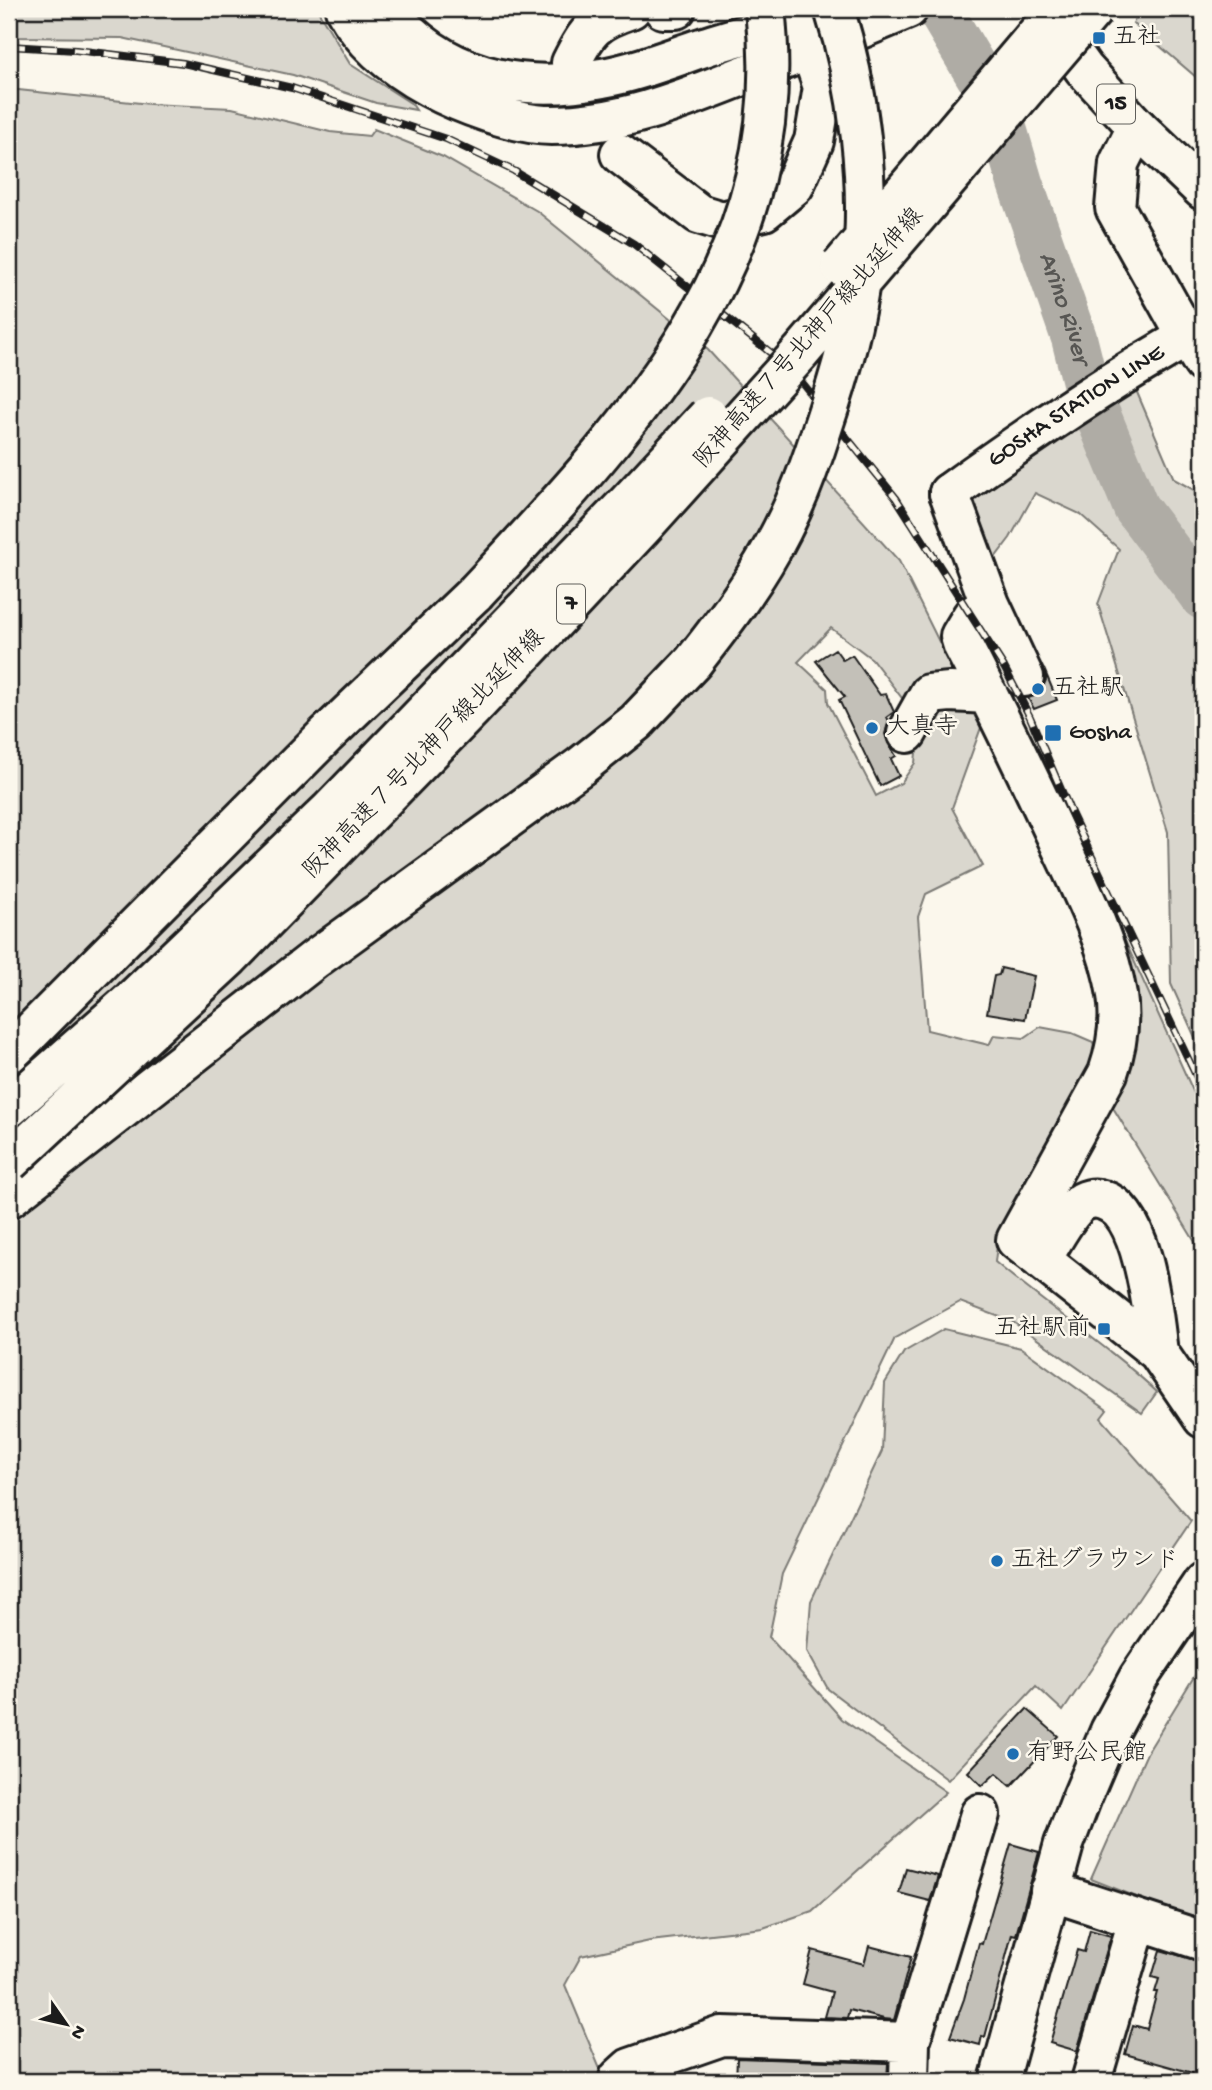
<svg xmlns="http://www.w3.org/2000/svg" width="1212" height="2090" font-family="'Gochi Hand','Klee One',sans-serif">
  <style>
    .green { fill: #dad7ce; stroke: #7b7a75; stroke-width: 2 }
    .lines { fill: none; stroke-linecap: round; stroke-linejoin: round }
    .river { stroke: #afaca5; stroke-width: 46 }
    .building { fill: #c3c0b8; stroke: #1c1c1c; stroke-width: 2 }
    .minor-casing { stroke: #1c1c1c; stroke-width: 44 }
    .major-casing { stroke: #1c1c1c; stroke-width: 44 }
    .highway-casing { stroke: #1c1c1c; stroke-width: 44 }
    .minor { stroke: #fbf7ec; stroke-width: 38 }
    .major { stroke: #fbf7ec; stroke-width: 38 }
    .highway { stroke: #fbf7ec; stroke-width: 38 }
    .rail-casing { stroke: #1c1c1c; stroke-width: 8 }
    .rail { stroke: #fbf7ec; stroke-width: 5; stroke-dasharray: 16; stroke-linecap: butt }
    .highway-bridge-casing { stroke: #1c1c1c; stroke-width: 44; stroke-linecap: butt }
    .highway-bridge { stroke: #fbf7ec; stroke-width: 38 }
    .poi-dot { fill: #1f6fb2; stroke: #fbf7ec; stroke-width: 2.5 }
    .labels { text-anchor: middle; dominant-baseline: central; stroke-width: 5; stroke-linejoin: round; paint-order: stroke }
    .shield { fill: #fbf7ec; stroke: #5f5e5a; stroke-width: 2 }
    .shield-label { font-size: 23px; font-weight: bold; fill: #1c1c1c }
    .poi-label { font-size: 24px; fill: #1c1c1c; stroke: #fbf7ec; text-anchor: start }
    .street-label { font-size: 24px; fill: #1c1c1c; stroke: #fbf7ec }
    .water-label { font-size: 26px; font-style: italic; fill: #575653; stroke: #fbf7ec }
  </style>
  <rect width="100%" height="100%" fill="#fbf7ec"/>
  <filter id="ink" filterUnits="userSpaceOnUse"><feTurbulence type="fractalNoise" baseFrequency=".0143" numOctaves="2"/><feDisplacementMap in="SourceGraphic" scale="14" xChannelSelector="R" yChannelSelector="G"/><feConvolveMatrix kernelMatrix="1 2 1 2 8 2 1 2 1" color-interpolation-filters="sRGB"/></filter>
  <g filter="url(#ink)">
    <path class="green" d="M 9,9 L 317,9 L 350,64 L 412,104 L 416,110 L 376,103 L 293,75 L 122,38 L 9,37 Z
      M 1142,9 L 1203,9 L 1203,83 L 1133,23 Z
      M 9,89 L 150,104 L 232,108 L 330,132 L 369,136 L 374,129 L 443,157 L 537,211 L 708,350 L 899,561 L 956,676 L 908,706 L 872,659 L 831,628 L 798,662 L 827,689 L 828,703 L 876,796 L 901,783 L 915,763 L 918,732 L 934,707 L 975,703 L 983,722 L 952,808 L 983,866 L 926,894 L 918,917 L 927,1030 L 989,1045 L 994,1035 L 1024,1038 L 1040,1027 L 1072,1033 L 1093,1042 L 1095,1050 L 1072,1113 L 998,1236 L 995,1262 C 1048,1307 1107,1345 1157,1392 L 1142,1413 L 1013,1322 L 960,1302 L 895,1338 L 782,1574 L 769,1637 L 842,1719 L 946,1792 L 812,1911 L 763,1928 L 650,1941 L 581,1956 L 565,1985 L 605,2081 L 9,2081 Z
      M 1136,390 L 1174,479 L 1203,495 L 1203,1055 L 1171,984 L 1168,832 L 1098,604 L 1119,549 L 1080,514 L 1035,493 L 1010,538 L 991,563 L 962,500 Z
      M 1111,910 L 1203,1113 L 1203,1255 L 1112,1106 L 1136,1019 Z
      M 944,1329 L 1021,1348 L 1107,1410 L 1101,1418 L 1191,1521 L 1063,1711 L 1036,1686 L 948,1780 L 828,1689 L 807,1651 L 811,1601 L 882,1451 L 885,1383 L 904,1352 Z
      M 1203,1662 L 1203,1923 L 1091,1879 L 1147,1753 Z"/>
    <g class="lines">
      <path class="river" id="s1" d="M 939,9 L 998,108 L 1020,183 L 1074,338 L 1086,386 L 1136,508 L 1203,597"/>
    </g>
    <path class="building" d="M 835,649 L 843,660 L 852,655 L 880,695 L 886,694 L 894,712 L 887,717 L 889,721 L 885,734 L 888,743 L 896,756 L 891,759 L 899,776 L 880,786 L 839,700 L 845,697 L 816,661 Z
      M 1044,669 L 1057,700 L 1034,709 L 1028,698 L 1034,696 L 1042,689 L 1046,680 Z
      M 1001,968 L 1034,976 L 1025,1019 L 987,1013 L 994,976 L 999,975 Z
      M 1027,1709 L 1058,1736 L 1011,1786 L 996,1773 L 982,1786 L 968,1772 Z
      M 1011,1844 L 1039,1852 L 1016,1935 L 1012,1934 L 985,2037 L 982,2036 L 980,2045 L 950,2037 L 964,1999 L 979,1943 L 982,1944 Z
      M 906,1868 L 938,1876 L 930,1901 L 899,1893 Z
      M 1090,1930 L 1111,1936 L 1077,2051 L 1050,2043 L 1077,1950 L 1084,1952 Z
      M 869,1946 L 911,1957 L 894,2020 L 884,2019 L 849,2010 L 847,2018 L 825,2017 L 832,1992 L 803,1984 L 812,1950 L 864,1964 Z
      M 1160,1950 L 1203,1962 L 1203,2076 L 1125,2054 L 1133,2025 L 1147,2029 L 1157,1992 L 1155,1992 L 1159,1979 L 1152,1977 Z
      M 737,2058 L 888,2063 L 887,2081 L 736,2081 Z"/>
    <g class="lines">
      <g class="minor-casing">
        <path id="minor" d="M 663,9 L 676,9
          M 571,63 C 588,29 595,21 631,9
          M 620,154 L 699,214 L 722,221 L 764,211 L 794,186 L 814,141 L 823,87 L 810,49
          M 1187,337 L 1203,363
          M 949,493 L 990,604 L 972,616 L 960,636 L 963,646 C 998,713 1031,782 1063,851 C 1084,896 1109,945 1117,995 C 1121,1022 1117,1047 1108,1073 L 1016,1240 L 1158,1352 L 1203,1418
          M 990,604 L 1024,677
          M 907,733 L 929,694 L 950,692 L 988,694
          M 1041,1260 C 1052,1243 1063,1220 1077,1206 C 1084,1199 1094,1197 1103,1200 C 1145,1212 1153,1316 1158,1352
          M 1050,1891 L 1203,1941
          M 621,2081 L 619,2078 L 630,2068 L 722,2036 L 910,2042
          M 909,2081 L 910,2042 L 980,1814
          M 999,2081 L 1064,1844 L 1082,1797 L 1110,1731 L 1139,1677 L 1203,1582
          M 1091,2081 L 1138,1920"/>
      </g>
      <g class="major-casing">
        <g id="major">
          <path d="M 1046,16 L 1084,69 L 1137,127 L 1203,190"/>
          <path id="s2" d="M 949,493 C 1026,437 1104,384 1187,337 L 1115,208 L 1119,163 L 1137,127"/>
        </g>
      </g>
      <g class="highway-casing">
        <path id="highway" d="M 345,9 C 363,43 396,69 429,87 C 460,104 516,125 551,125 C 623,125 684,99 750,73 C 803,53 856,31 908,9
          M 387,9 C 440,77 520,94 602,78 C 637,72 671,58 704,47 C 743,35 783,24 821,9
          M 9,1054 L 325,736 L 475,593
          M 9,1198 L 315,959 L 581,766 L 636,722 L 693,662"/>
      </g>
      <use href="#minor" class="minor"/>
      <use href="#major" class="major"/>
      <use href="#highway" class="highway"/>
      <g class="rail-casing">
        <path id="rail" d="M 9,46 L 76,50 L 183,63 L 292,88 L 446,139 L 514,171 L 634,244 L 791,369 L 896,498 L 1004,667 L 1030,717 L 1072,815 L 1203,1090"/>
      </g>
      <use href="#rail" class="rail"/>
      <g class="highway-bridge-casing">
        <path id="highway-bridge" d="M 841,266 L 1058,9
          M 475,593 C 632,425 794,258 765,9
          M 693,662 C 726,620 758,578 782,530 C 799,497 812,461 823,426 C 840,375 856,321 862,266 C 871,184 859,87 834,9
          M 9,1108 L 132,1000 L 329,811 L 628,502 L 708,416
          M 9,1162 L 230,957 L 473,708 L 643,527 L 801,352 L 1094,9"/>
      </g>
      <use href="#highway-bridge" class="highway-bridge"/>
    </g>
  </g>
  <g class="poi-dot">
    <rect x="1092" y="31" width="14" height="14" rx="3.5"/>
    <circle cx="1038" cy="689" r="7"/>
    <circle cx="872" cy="728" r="7"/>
    <rect x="1044" y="724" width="18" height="18" rx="3.5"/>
    <rect x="1097" y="1322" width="14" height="14" rx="3.5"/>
    <circle cx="997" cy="1561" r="7"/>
    <circle cx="1013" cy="1754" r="7"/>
  </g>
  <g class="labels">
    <g class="shield">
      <rect x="1097" y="84.5" width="38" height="39" rx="5"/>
      <rect x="557" y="584.5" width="28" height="39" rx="5"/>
    </g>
    <g class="shield-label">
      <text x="1116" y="104">15</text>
      <text x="571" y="604">7</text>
    </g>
    <g class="poi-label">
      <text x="1113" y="38">五社</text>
      <text x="1052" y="689">五社駅</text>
      <text x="886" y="728">大真寺</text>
      <text x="1069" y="733">Gosha</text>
      <text x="1090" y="1329" text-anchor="end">五社駅前</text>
      <text x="1011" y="1561">五社グラウンド</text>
      <text x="1027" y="1754">有野公民館</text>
    </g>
    <g class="street-label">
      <text transform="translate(810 339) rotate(-49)">阪神高速７号北神戸線北延伸線</text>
      <text stroke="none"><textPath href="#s2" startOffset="154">GOSHA STATION LINE</textPath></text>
      <text transform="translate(425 755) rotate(-46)">阪神高速７号北神戸線北延伸線</text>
    </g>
    <g class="water-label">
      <text stroke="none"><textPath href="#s1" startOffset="326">Arino River</textPath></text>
    </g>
  </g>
  <rect width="1212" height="2090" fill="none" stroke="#fbf7ec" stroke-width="35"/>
  <rect x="18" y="18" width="1177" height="2055" fill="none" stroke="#1c1c1c" stroke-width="2.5" filter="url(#ink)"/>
  <g transform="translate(66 2024) rotate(124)" stroke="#fbf7ec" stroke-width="5" paint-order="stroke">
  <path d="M0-5L12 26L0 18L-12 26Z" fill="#1c1c1c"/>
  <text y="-10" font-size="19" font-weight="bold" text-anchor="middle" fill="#1c1c1c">N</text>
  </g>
</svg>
